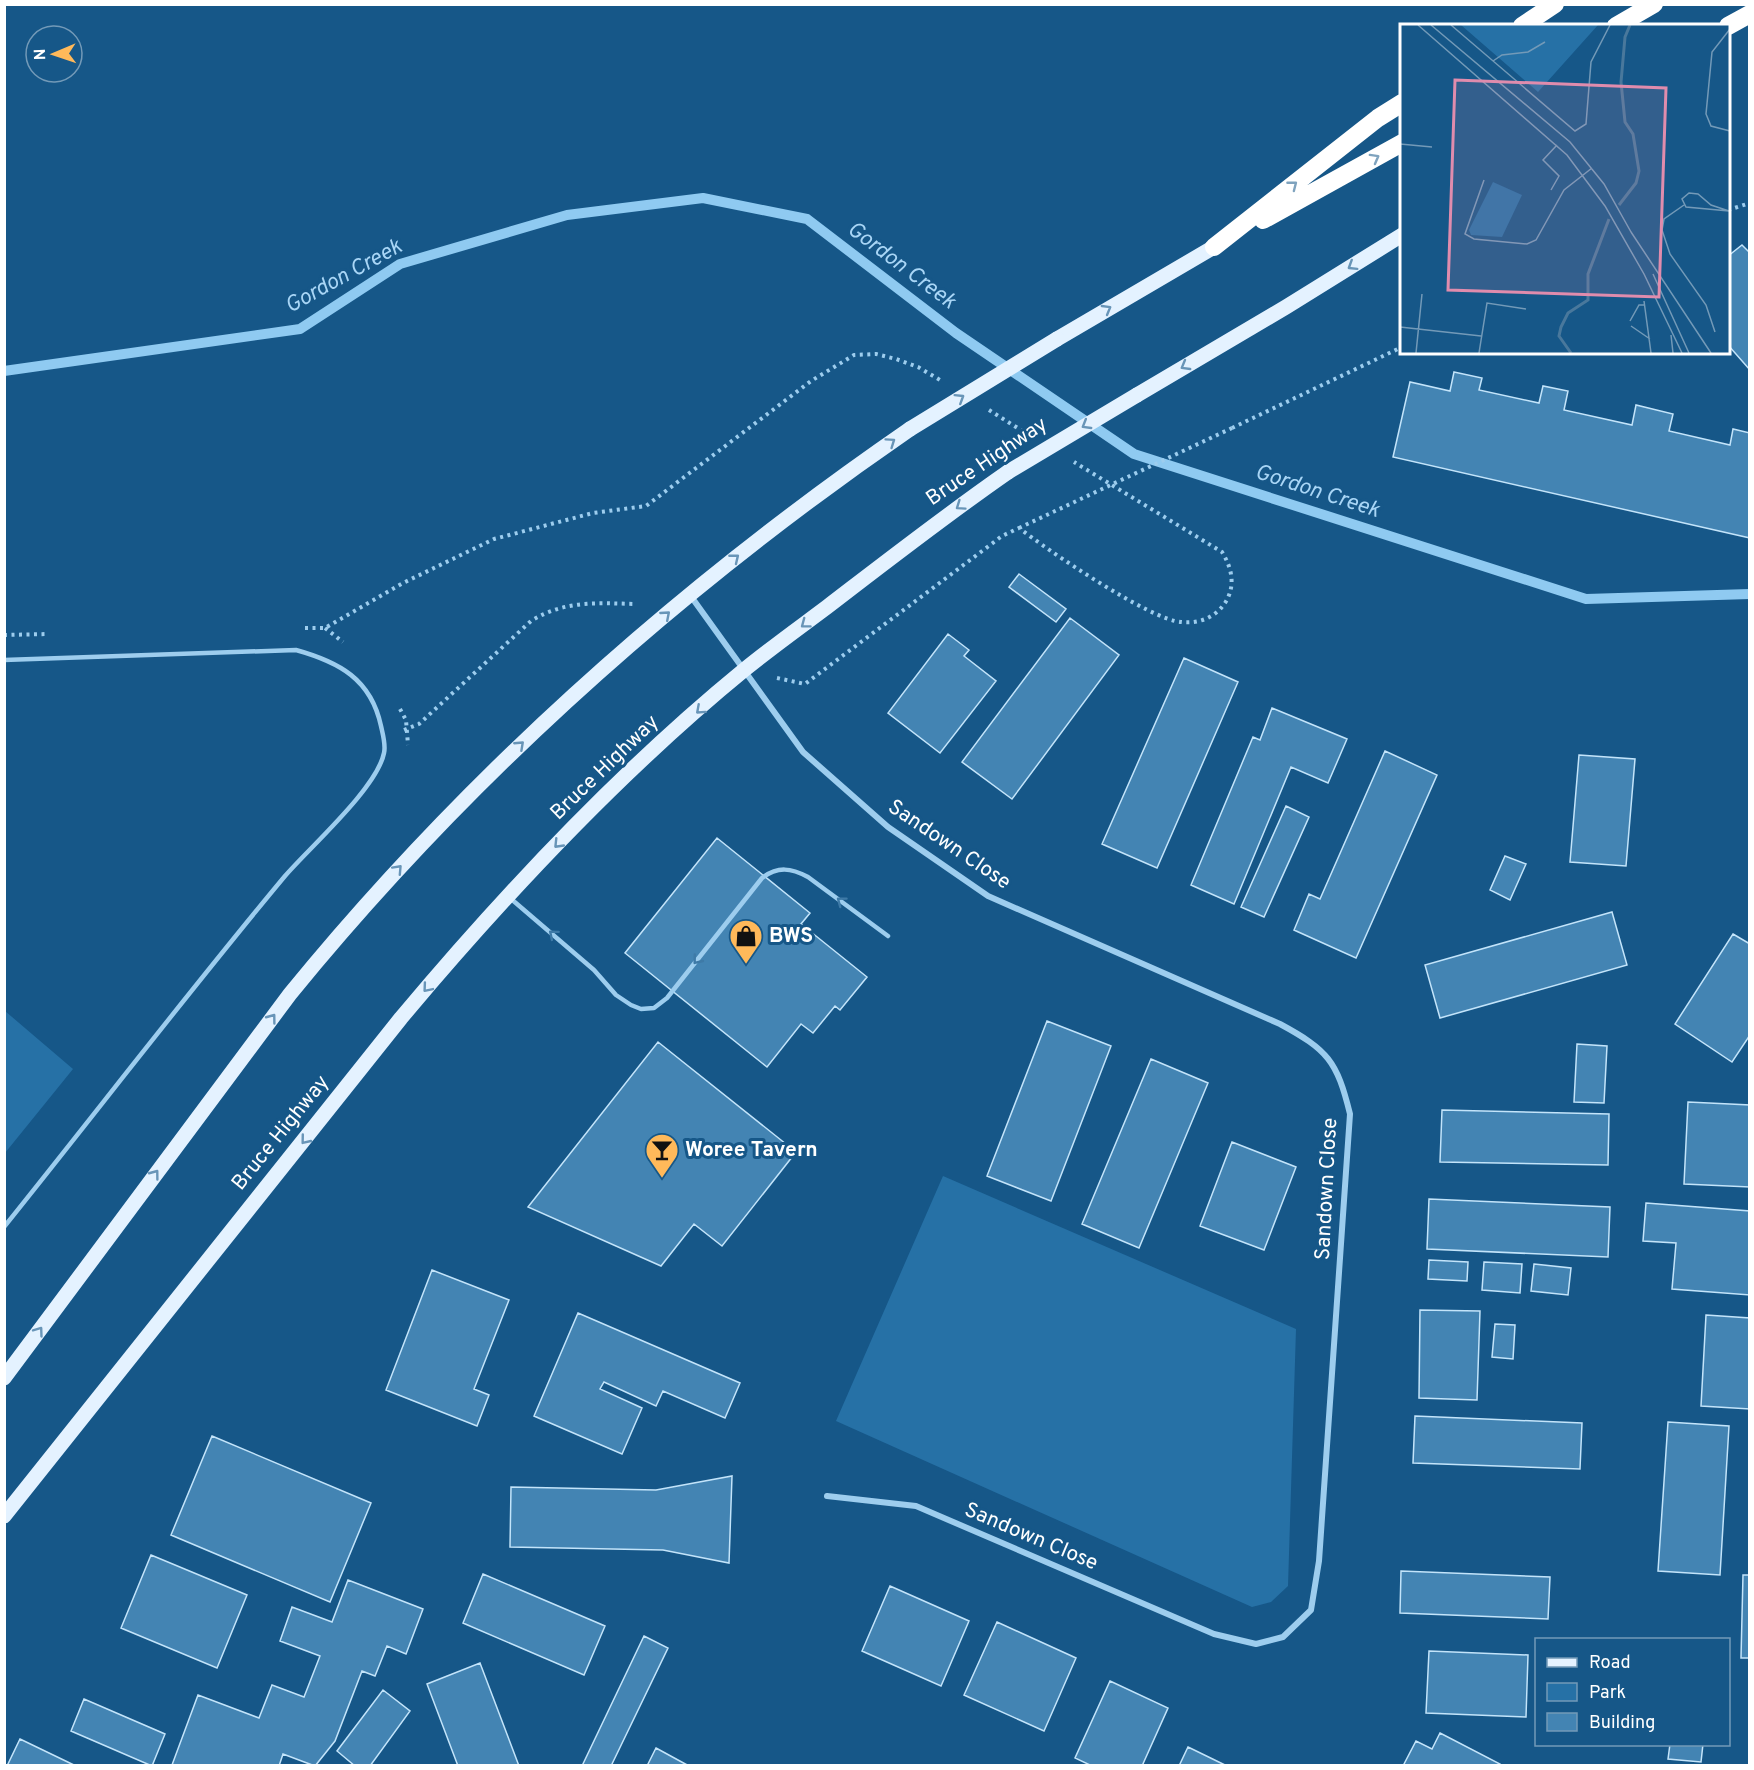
<svg xmlns="http://www.w3.org/2000/svg" width="1754" height="1770" font-family="Overpass,sans-serif">
  <style>
    .green { fill: #2671a6 }
    .lines { fill: none; stroke-linecap: round; stroke-linejoin: round }
    .stream { stroke: #8fcaf1; stroke-width: 10 }
    .building { fill: #4384b3; stroke: #c3e4fa; stroke-width: 1.5 }
    .path { stroke: #9dcdee; stroke-width: 4; stroke-dasharray: 3 4.5; stroke-linecap: butt }
    .service { stroke: #9dcdee; stroke-width: 4.5 }
    .minor { stroke: #9dcdee; stroke-width: 6 }
    .primary { stroke: #e4f2ff; stroke-width: 15 }
    .motorway { stroke: #fff; stroke-width: 18 }
    .path-bridge { stroke: #9dcdee; stroke-width: 4; stroke-dasharray: 3 4.5; stroke-linecap: butt }
    .primary-bridge { stroke: #e4f2ff; stroke-width: 15 }
    .oneway { stroke: #7fa3be }
    .oneway2 { stroke: #6895b8 }
    .oneway3 { stroke: #3e7aa7 }
    .labels { text-anchor: middle; dominant-baseline: central; stroke-width: 6; stroke-linejoin: round; paint-order: stroke }
    .street-label { font-size: 21px; fill: #fff; stroke: #165788 }
    .poi-label { font-size: 21px; font-weight: bold; fill: #fff; stroke: #165788; text-anchor: start }
    .water-label { font-size: 22px; font-style: italic; fill: #a9d6f6; stroke: #165788 }
    .inset-river { fill: none; stroke: #49789c; stroke-width: 3 }
    .inset-road { fill: none; stroke: #739ab8; stroke-width: 1.5 }
    .view { fill: #e08cad; fill-opacity: 0.15; stroke: #e08cad; stroke-width: 3 }
    .inset-edge { fill: none; stroke: #fff; stroke-width: 3 }
  </style>
  <rect width="100%" height="100%" fill="#165788"/>
  <path class="green" d="M 5,1011 L 73,1069 L 5,1153 Z
    M 943,1176 L 1296,1329 L 1288,1586 L 1271,1602 L 1252,1607 L 836,1421 Z"/>
  <g class="lines">
    <path class="stream" d="M 4,371 L 300,329 L 400,264 L 567,215 L 703,198 L 807,219 L 956,333 L 1134,454 L 1586,599 L 1750,594"/>
  </g>
  <path class="building" d="M 1742,245 L 1750,253 L 1750,370 L 1728,345 L 1728,256 Z
    M 1454,372 L 1482,378 L 1479,390 L 1539,403 L 1543,386 L 1568,391 L 1564,410 L 1632,425 L 1636,405 L 1673,414 L 1669,431 L 1730,445 L 1733,429 L 1750,433 L 1750,538 L 1393,457 L 1410,382 L 1450,391 Z
    M 1019,574 L 1066,609 L 1056,622 L 1009,587 Z
    M 1070,618 L 1119,655 L 1012,799 L 962,762 Z
    M 948,634 L 969,650 L 964,656 L 996,681 L 940,753 L 888,713 Z
    M 1184,658 L 1238,682 L 1157,868 L 1102,844 Z
    M 1272,708 L 1347,739 L 1328,783 L 1291,767 L 1234,904 L 1191,885 L 1253,737 L 1260,740 Z
    M 1385,751 L 1437,775 L 1356,958 L 1294,930 L 1309,894 L 1320,899 Z
    M 1579,755 L 1635,759 L 1626,866 L 1570,862 Z
    M 1286,806 L 1309,817 L 1264,917 L 1241,907 Z
    M 717,838 L 810,913 L 801,924 L 867,977 L 840,1010 L 835,1006 L 813,1033 L 801,1024 L 767,1067 L 625,953 Z
    M 1505,856 L 1526,864 L 1510,900 L 1490,890 Z
    M 1612,912 L 1627,965 L 1440,1018 L 1425,965 Z
    M 1733,934 L 1750,944 L 1750,1035 L 1732,1062 L 1675,1024 Z
    M 1047,1021 L 1111,1046 L 1051,1201 L 987,1176 Z
    M 658,1042 L 796,1152 L 722,1246 L 694,1224 L 661,1266 L 528,1207 Z
    M 1577,1044 L 1607,1046 L 1604,1103 L 1574,1102 Z
    M 1151,1059 L 1208,1083 L 1139,1248 L 1082,1224 Z
    M 1688,1102 L 1750,1105 L 1750,1187 L 1684,1184 Z
    M 1442,1110 L 1609,1114 L 1608,1165 L 1440,1162 Z
    M 1232,1142 L 1296,1167 L 1264,1250 L 1200,1226 Z
    M 1429,1199 L 1610,1207 L 1608,1257 L 1427,1249 Z
    M 1646,1203 L 1750,1211 L 1750,1295 L 1672,1289 L 1676,1243 L 1643,1241 Z
    M 1429,1260 L 1468,1262 L 1467,1281 L 1428,1279 Z
    M 1484,1262 L 1522,1264 L 1520,1293 L 1482,1290 Z
    M 1534,1264 L 1571,1268 L 1568,1295 L 1531,1291 Z
    M 432,1270 L 509,1300 L 474,1389 L 489,1395 L 477,1426 L 386,1390 Z
    M 1420,1310 L 1480,1311 L 1477,1400 L 1419,1398 Z
    M 578,1313 L 740,1383 L 725,1418 L 663,1391 L 656,1406 L 604,1382 L 600,1389 L 642,1408 L 622,1454 L 534,1416 Z
    M 1706,1315 L 1750,1318 L 1750,1409 L 1701,1406 Z
    M 1495,1324 L 1515,1325 L 1513,1359 L 1492,1357 Z
    M 1415,1416 L 1582,1423 L 1580,1469 L 1413,1463 Z
    M 1668,1422 L 1729,1426 L 1720,1575 L 1658,1571 Z
    M 212,1436 L 371,1503 L 330,1602 L 171,1535 Z
    M 732,1476 L 729,1563 L 663,1550 L 510,1547 L 511,1487 L 656,1490 Z
    M 151,1555 L 247,1595 L 217,1668 L 121,1628 Z
    M 1401,1571 L 1550,1577 L 1548,1619 L 1400,1613 Z
    M 483,1574 L 605,1626 L 584,1675 L 463,1623 Z
    M 1743,1575 L 1750,1575 L 1750,1658 L 1741,1658 Z
    M 348,1580 L 423,1609 L 406,1654 L 387,1646 L 375,1676 L 362,1671 L 335,1741 L 315,1766 L 283,1754 L 279,1766 L 172,1765 L 198,1695 L 259,1718 L 272,1685 L 304,1697 L 320,1656 L 280,1641 L 292,1607 L 332,1622 Z
    M 890,1586 L 969,1621 L 941,1686 L 862,1651 Z
    M 997,1622 L 1076,1658 L 1044,1731 L 964,1695 Z
    M 644,1636 L 668,1648 L 611,1766 L 582,1766 Z
    M 1429,1651 L 1528,1655 L 1526,1717 L 1426,1713 Z
    M 480,1663 L 519,1766 L 458,1766 L 427,1684 Z
    M 1110,1681 L 1168,1708 L 1142,1766 L 1092,1766 L 1075,1758 Z
    M 383,1690 L 410,1711 L 370,1766 L 355,1766 L 337,1751 Z
    M 84,1699 L 165,1734 L 152,1766 L 71,1731 Z
    M 1440,1733 L 1500,1764 L 1499,1766 L 1403,1766 L 1416,1741 L 1432,1749 Z
    M 20,1739 L 76,1766 L 7,1766 Z
    M 1670,1744 L 1703,1744 L 1701,1762 L 1668,1759 Z
    M 1188,1747 L 1227,1766 L 1179,1766 Z
    M 656,1748 L 689,1766 L 647,1766 Z"/>
  <g class="lines">
    <path class="path" d="M 1728,210 L 1750,203
      M 989,410 L 1024,432
      M 1232,428 L 1402,347
      M 305,628 L 325,628 L 403,583 L 494,539 L 593,513 L 646,506 L 811,381 L 854,355 L 876,354 L 896,359 L 918,367 L 940,380
      M 325,628 L 343,642
      M 4,635 L 49,634
      M 777,678 L 805,684 L 1002,536 L 1019,528 C 1046,549 1150,620 1181,622 C 1198,624 1215,618 1225,603 C 1236,586 1232,568 1222,552 L 1074,462
      M 400,709 L 406,720 L 408,745
      M 404,730 L 419,724 L 531,621 C 565,600 597,603 636,604"/>
    <path class="service" d="M 4,660 L 296,650 C 339,662 371,679 381,726 C 383,735 386,745 384,753 C 377,788 310,847 285,876 C 189,991 98,1110 4,1227
      M 510,898 L 594,970 L 616,995 L 631,1005 L 641,1009 L 654,1008 L 667,998 L 762,878 C 778,866 791,868 808,877 L 888,936"/>
    <path class="minor" d="M 690,595 L 803,752 L 888,827 L 988,896 L 1280,1024 C 1328,1050 1337,1061 1350,1114 L 1319,1561 L 1311,1610 L 1283,1637 L 1256,1644 L 1214,1634 L 916,1506 L 827,1496"/>
    <path class="primary" d="M 1057,339 L 1214,247
      M 1137,395 L 1286,307 L 1402,235
      M 4,1378 L 290,994 C 468,776 679,588 910,429
      M 4,1516 L 401,1018 C 505,894 618,773 744,670 C 771,648 799,628 827,607 C 887,561 946,515 1008,472"/>
    <path class="motorway" d="M 1522,26 L 1555,4
      M 1616,26 L 1654,4
      M 1728,26 L 1750,14
      M 1263,220 L 1402,143
      M 1214,247 L 1378,118 L 1402,103"/>
    <path class="path-bridge" d="M 1019,528 L 1232,428"/>
    <path class="primary-bridge" d="M 910,429 L 1057,339
      M 1008,472 L 1137,395"/>
  </g>
  <defs><path id="oneway-chevron" d="M-2-3.5L2.5 0L-2 3.5" fill="none" stroke-width="1.6" stroke-linecap="round" stroke-linejoin="round" transform="scale(1.5)"/></defs>
  <g class="oneway">
    <use href="#oneway-chevron" transform="translate(1375 158) rotate(-29)"/>
    <use href="#oneway-chevron" transform="translate(1293 185) rotate(-38)"/>
  </g>
  <g class="oneway2">
    <use href="#oneway-chevron" transform="translate(1352 266) rotate(148)"/>
    <use href="#oneway-chevron" transform="translate(1107 309) rotate(-30)"/>
    <use href="#oneway-chevron" transform="translate(1185 366) rotate(150)"/>
    <use href="#oneway-chevron" transform="translate(960 398) rotate(-32)"/>
    <use href="#oneway-chevron" transform="translate(1086 425) rotate(149)"/>
    <use href="#oneway-chevron" transform="translate(891 442) rotate(-35)"/>
    <use href="#oneway-chevron" transform="translate(960 506) rotate(145)"/>
    <use href="#oneway-chevron" transform="translate(735 558) rotate(-39)"/>
    <use href="#oneway-chevron" transform="translate(666 615) rotate(-41)"/>
    <use href="#oneway-chevron" transform="translate(805 624) rotate(143)"/>
    <use href="#oneway-chevron" transform="translate(700 710) rotate(138)"/>
    <use href="#oneway-chevron" transform="translate(520 745) rotate(-43)"/>
    <use href="#oneway-chevron" transform="translate(558 844) rotate(134)"/>
    <use href="#oneway-chevron" transform="translate(398 869) rotate(-47)"/>
    <use href="#oneway-chevron" transform="translate(427 988) rotate(130)"/>
    <use href="#oneway-chevron" transform="translate(272 1018) rotate(-53)"/>
    <use href="#oneway-chevron" transform="translate(305 1140) rotate(129)"/>
    <use href="#oneway-chevron" transform="translate(155 1174) rotate(-53)"/>
    <use href="#oneway-chevron" transform="translate(39 1331) rotate(-54)"/>
  </g>
  <g class="oneway3">
    <use href="#oneway-chevron" transform="translate(841 901) rotate(-143)"/>
    <use href="#oneway-chevron" transform="translate(553 934) rotate(-140)"/>
    <use href="#oneway-chevron" transform="translate(697 960) rotate(129)"/>
  </g>
  <defs>
    <g id="shop-pin" transform="scale(1.725)"><path d="M0 17L-7.5 6A9.5 9.5 0 1 1 7.5 6Z" fill="#ffb95a" stroke="#165788"/><path d="M-5-2.5h2.3a2.7 3.5 0 0 1 5.4 0H5L5.5 6h-11ZM-1.5-2.5h3a1.5 2.3 0 0 0-3 0Z" fill="#111"/></g>
    <g id="bar-pin" transform="scale(1.725)"><path d="M0 17L-7.5 6A9.5 9.5 0 1 1 7.5 6Z" fill="#ffb95a" stroke="#165788"/><path d="M-6-5H6L.8 .8V4.5H3.5V6h-7V4.5H-.8V.8Z" fill="#111"/></g>
  </defs>
  <g fill-rule="evenodd">
    <use href="#shop-pin" x="746" y="936"/>
    <use href="#bar-pin" x="662" y="1150"/>
  </g>
  <g class="labels">
    <g class="street-label">
      <text transform="translate(987 462) rotate(-34)">Bruce Highway</text>
      <text transform="translate(605 768) rotate(-44)">Bruce Highway</text>
      <text transform="translate(949 845) rotate(34)">Sandown Close</text>
      <text transform="translate(281 1133) rotate(-51)">Bruce Highway</text>
      <text transform="translate(1327 1189) rotate(-87)">Sandown Close</text>
      <text transform="translate(1031 1537) rotate(23)">Sandown Close</text>
    </g>
    <g class="poi-label">
      <text x="769" y="936">BWS</text>
      <text x="685" y="1150">Woree Tavern</text>
    </g>
    <g class="water-label">
      <text transform="translate(901 266) rotate(37)">Gordon Creek</text>
      <text transform="translate(344 277) rotate(-29)">Gordon Creek</text>
      <text transform="translate(1317 492) rotate(18)">Gordon Creek</text>
    </g>
  </g>
  <g transform="translate(1400 24)">
    <rect width="330" height="330" fill="#165788"/>
    <path d="M 61,1 L 198,1 L 138,68 ZM 93,158 L 122,171 L 102,213 L 71,211 L 69,206 Z" fill="#2671a6"/>
    <path class="inset-river" d="M 219,181 L 236,159 L 239,147 L 233,110 L 225,98 L 221,58 L 225,13 L 230,1M 171,329 L 159,312 L 161,303 L 168,289 L 188,276 L 188,250 L 209,195"/>
    <path class="inset-road" d="M 18,1 L 167,131 L 205,182 L 244,250M 31,1 L 170,118 L 204,160 L 231,208M 51,1 L 175,107 L 186,100 L 191,38 L 210,1M 330,5 L 312,28 L 306,90 L 311,102 L 330,107M 93,37 L 102,31 L 128,28 L 145,18M 0,120 L 32,123M 84,156 L 65,210 L 74,215 L 127,220 L 136,216 L 164,166 L 192,144M 151,166 L 159,152 L 143,136 L 157,121M 289,169 L 298,170 L 311,181 L 329,187 L 286,183 L 282,175 ZM 284,181 L 264,195 L 262,206 L 270,230 L 306,281 L 315,308M 231,208 L 311,329M 244,250 L 282,329M 253,250 L 289,329M 244,277 L 251,329M 230,297 L 239,281 L 245,281M 231,302 L 250,315M 0,303 L 81,312M 271,311 L 273,329M 16,329 L 22,270M 79,329 L 87,279 L 126,285"/>
    <path class="view" d="M 55,56 L 266,64 L 259,273 L 48,266 Z"/>
    <rect width="330" height="330" class="inset-edge"/>
  </g>
  <rect width="1754" height="1770" fill="none" stroke="#ffffff" stroke-width="12"/>
  <rect x="1535" y="1638" width="195" height="108" fill="#165788" stroke="#739ab8" stroke-width="1.5"/>
  <rect x="1547" y="1658" width="30" height="9" fill="#e4f2ff" stroke="#739ab8" stroke-width="1.5"/>
  <text x="1589" y="1668" font-size="18" fill="#ffffff">Road</text>
  <rect x="1547" y="1683" width="30" height="18" fill="#2671a6" stroke="#739ab8" stroke-width="1.5"/>
  <text x="1589" y="1698" font-size="18" fill="#ffffff">Park</text>
  <rect x="1547" y="1713" width="30" height="18" fill="#4384b3" stroke="#739ab8" stroke-width="1.5"/>
  <text x="1589" y="1728" font-size="18" fill="#ffffff">Building</text>
  <g transform="translate(54 54) rotate(268)"><circle r="28" fill="#165788" stroke="#739ab8" stroke-width="1.5"/>
  <path d="M0-4.5L10 22L0 15L-10 22Z" fill="#ffb95a"/>
  <text y="-9" font-size="16" font-weight="bold" text-anchor="middle" fill="#ffffff">N</text>
  </g>
</svg>
